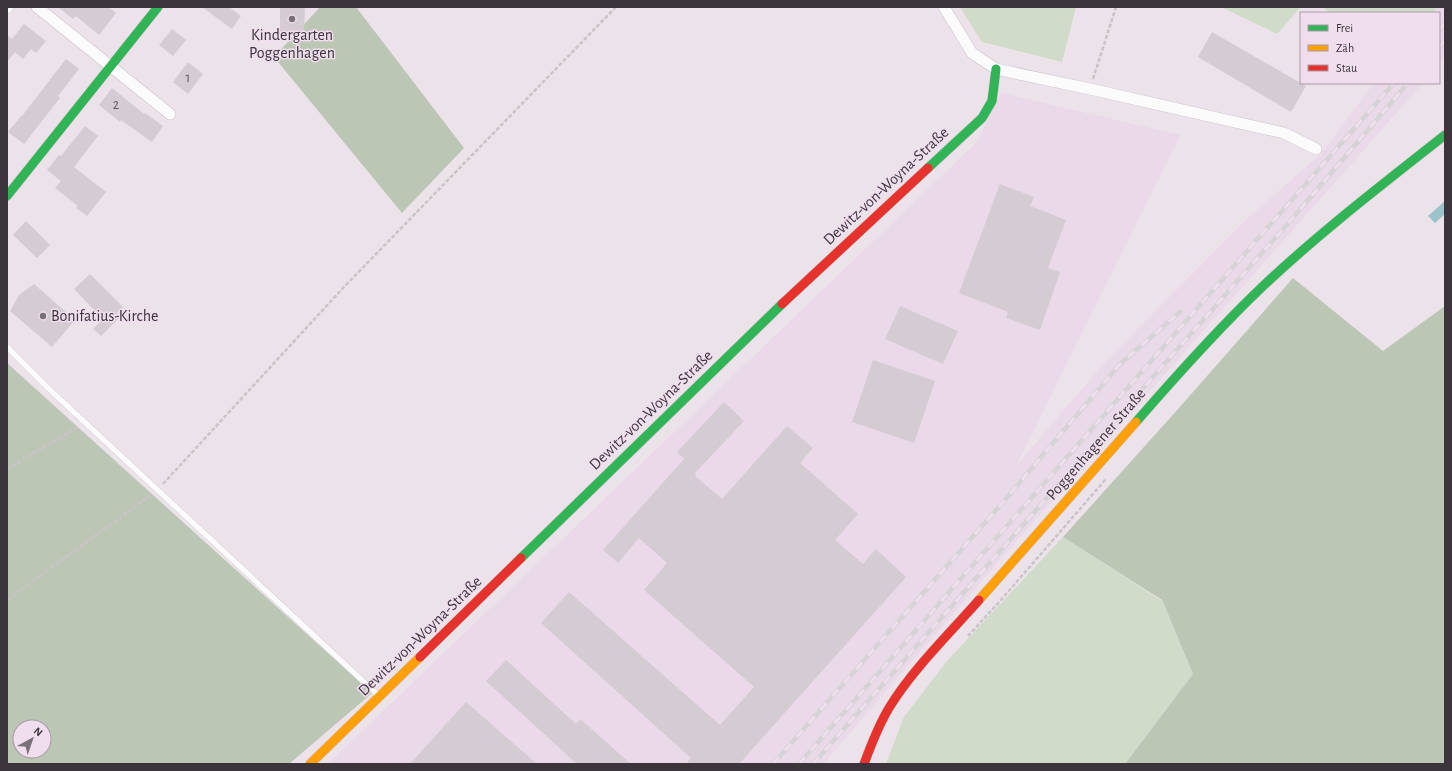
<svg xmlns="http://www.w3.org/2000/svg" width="1452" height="771" font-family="'Alegreya Sans',sans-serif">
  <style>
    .built { fill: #ead9e8 }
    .green { fill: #d1dbc9 }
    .forest { fill: #bcc6b5; fill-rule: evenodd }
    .water { fill: #9cc3c9 }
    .building { fill: #d4ccd2 }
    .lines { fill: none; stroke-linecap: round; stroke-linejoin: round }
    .lane-casing { stroke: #c8c1c7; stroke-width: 6 }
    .street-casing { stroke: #c8c1c7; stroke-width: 12 }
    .fast-casing { stroke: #c8c1c7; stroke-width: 10 }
    .slow-casing { stroke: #c8c1c7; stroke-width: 10 }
    .jam-casing { stroke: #c8c1c7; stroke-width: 10 }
    .path { stroke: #c8c4c7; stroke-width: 2.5; stroke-dasharray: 4 2; stroke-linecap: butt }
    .lane { stroke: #fcfbfc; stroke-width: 5.5 }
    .street { stroke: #fcfbfc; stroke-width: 11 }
    .fast { stroke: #30b455; stroke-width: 9 }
    .slow { stroke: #ff9f0a; stroke-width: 9 }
    .jam { stroke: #e5322d; stroke-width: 9 }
    .rail-casing { stroke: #d5d3d5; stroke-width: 4.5 }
    .rail { stroke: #f0deee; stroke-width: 3; stroke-dasharray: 9; stroke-linecap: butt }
    .poi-dot { fill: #797178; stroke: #f0deee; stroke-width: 1.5 }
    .labels { text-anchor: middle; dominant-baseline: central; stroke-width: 3; stroke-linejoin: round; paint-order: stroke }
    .number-label { font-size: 14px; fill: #615a61 }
    .poi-label { font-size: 16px; fill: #3b343b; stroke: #f0deee }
    .street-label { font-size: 16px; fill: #3b343b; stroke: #f0deee }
  </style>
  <rect width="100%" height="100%" fill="#ece2ea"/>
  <path class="built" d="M 1438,7 L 1445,7 L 1445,58 L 1439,65 L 1439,13 L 1433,13 Z
    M 1374,83 L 1423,83 L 992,569 L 823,764 L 328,764 L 976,143 L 1001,93 L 1180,135 L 1016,466 L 1106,361 L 1248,218 L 1321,154 Z"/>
  <path class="green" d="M 960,7 L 1076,7 L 1062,62 L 982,42 Z
    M 1221,7 L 1301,7 L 1277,34 Z
    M 1322,7 L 1438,7 L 1433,13 L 1331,13 Z
    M 1063,537 L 1162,601 L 1193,674 L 1125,764 L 886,764 L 904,717 L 947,661 Z"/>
  <path class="forest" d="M 320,7 L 356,7 L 464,148 L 402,213 L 274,57 Z
    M 1293,278 L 1383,351 L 1445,306 L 1445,764 L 1125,764 L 1193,674 L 1162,600 L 1063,537 L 1179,408 Z
    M 7,363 L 372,693 L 289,764 L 7,764 ZM 20,727 L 44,727 L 44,751 L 20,751 Z"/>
  <path class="water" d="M 1445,201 L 1445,214 L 1435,223 L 1428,216 Z"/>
  <path class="building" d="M 58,7 L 109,7 L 116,13 L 99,35 L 76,16 L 73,19 Z
    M 202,7 L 229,7 L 241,16 L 232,29 Z
    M 280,7 L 305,7 L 304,33 L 280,32 Z
    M 24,24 L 46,41 L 36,53 L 31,49 L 23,59 L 15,52 L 7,62 L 7,35 L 12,39 Z
    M 172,29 L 186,40 L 173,56 L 159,45 Z
    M 1212,32 L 1306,86 L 1291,112 L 1198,57 Z
    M 66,59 L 79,69 L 58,96 L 60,98 L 49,112 L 24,144 L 8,132 L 21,116 L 22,116 Z
    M 188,62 L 203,74 L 188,94 L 173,82 Z
    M 112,88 L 144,114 L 145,113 L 163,126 L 152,142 L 121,120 L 120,122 L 99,105 Z
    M 85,126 L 98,136 L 74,167 L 106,192 L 87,216 L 76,208 L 78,206 L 55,188 L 61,181 L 47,170 L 59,155 L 61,156 Z
    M 1000,184 L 1034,197 L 1030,206 L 1066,220 L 1048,268 L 1060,272 L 1040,330 L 1006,318 L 1008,312 L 959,293 Z
    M 26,221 L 50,245 L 37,258 L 13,235 Z
    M 90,274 L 123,307 L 116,314 L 120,317 L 101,336 L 93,329 L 103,319 L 74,289 Z
    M 34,284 L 75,320 L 52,347 L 10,311 L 19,295 Z
    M 900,306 L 958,331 L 943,364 L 885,339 Z
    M 873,360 L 935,381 L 914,443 L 852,422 Z
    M 724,402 L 744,421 L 695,473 L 696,474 L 695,476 L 722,499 L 787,426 L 813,448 L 800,463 L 858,514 L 835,540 L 863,564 L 876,549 L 906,577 L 739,764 L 686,764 L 691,758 L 541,623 L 569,592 L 720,725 L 754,687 L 644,590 L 667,563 L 639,538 L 618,563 L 603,550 L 684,459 L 677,452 Z
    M 506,660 L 576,724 L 580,719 L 631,764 L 577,764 L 486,681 Z
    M 466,702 L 506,737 L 537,764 L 410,764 Z"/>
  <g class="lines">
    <g class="lane-casing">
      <path id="lane" d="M 7,347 L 48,388 L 379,696"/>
    </g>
    <g class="street-casing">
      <path id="street" d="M 37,7 L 170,114
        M 944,7 L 972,53 L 996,69 L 1090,89 L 1284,133 L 1316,149
        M 7,8 L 8,7"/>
    </g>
    <g class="fast-casing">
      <path id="fast" d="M 928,168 L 982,118 L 992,101 L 996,69
        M 7,196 L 158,7
        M 1136,422 C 1176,376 1217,330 1261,288 C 1319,233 1383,184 1445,135
        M 521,558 L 782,304"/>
    </g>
    <g class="slow-casing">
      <path id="slow" d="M 979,600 L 1136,422
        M 310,764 L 420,657"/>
    </g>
    <g class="jam-casing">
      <path id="jam" d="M 782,304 L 928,168
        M 420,657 L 521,558
        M 864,764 C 871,745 878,726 889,708 C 912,670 949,634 979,600"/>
    </g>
    <path class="path" d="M 1093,79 L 1116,7
      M 7,469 L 78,427
      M 163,484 L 343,288 L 616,7
      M 7,600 L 151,495
      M 968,636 L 1000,601 L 1106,479"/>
    <use href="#lane" class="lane"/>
    <use href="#street" class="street"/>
    <use href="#fast" class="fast"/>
    <use href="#slow" class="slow"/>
    <use href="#jam" class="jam"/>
    <g class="rail-casing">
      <path id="rail" d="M 1439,30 L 1445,23
        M 1439,47 L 1445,40
        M 773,764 L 1004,501 L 1120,364 L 1180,312
        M 799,764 L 1394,83
        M 813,764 L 1291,220 L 1408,83"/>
    </g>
    <use href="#rail" class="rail"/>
  </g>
  <g class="poi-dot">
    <circle cx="292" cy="19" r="4"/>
    <circle cx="43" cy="316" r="4"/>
  </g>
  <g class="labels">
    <g class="number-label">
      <text x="188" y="78">1</text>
      <text x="116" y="105">2</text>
    </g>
    <g class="poi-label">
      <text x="292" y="35">Kindergarten<tspan x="292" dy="18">Poggenhagen</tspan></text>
      <text x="51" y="316" text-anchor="start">Bonifatius-Kirche</text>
    </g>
    <g class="street-label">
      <text transform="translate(886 186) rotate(-43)">Dewitz-von-Woyna-Straße</text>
      <text transform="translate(651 410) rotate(-44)">Dewitz-von-Woyna-Straße</text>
      <text transform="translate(1096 444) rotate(-49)">Poggenhagener Straße</text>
      <text transform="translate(420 636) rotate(-44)">Dewitz-von-Woyna-Straße</text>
    </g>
  </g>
  <rect width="1452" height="771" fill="none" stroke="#3b343b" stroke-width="16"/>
  <rect x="1300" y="12" width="140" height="72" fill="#f0deee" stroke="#a89aa6"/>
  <rect x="1308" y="25" width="20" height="6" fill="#30b455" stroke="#a89aa6"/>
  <text x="1336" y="32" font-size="12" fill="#3b343b">Frei</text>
  <rect x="1308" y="45" width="20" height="6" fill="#ff9f0a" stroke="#a89aa6"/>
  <text x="1336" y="52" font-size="12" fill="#3b343b">Zäh</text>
  <rect x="1308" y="65" width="20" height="6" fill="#e5322d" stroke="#a89aa6"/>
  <text x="1336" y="72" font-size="12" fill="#3b343b">Stau</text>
  <g transform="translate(32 739) rotate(40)"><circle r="19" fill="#f0deee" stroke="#a89aa6"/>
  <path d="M0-3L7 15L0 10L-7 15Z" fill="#797178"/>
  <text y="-6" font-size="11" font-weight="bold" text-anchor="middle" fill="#3b343b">N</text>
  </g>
</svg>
